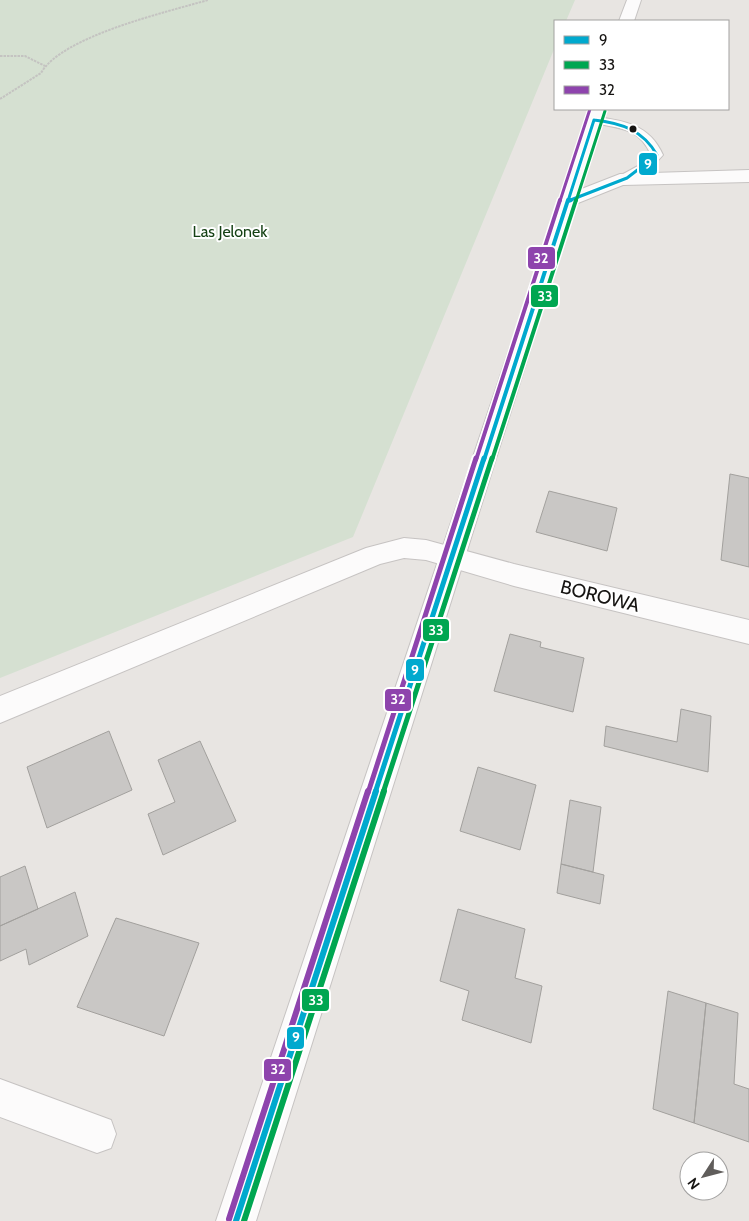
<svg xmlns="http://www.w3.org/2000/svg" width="749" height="1221" font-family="Cabin,sans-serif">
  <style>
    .green { fill: #d5e0d1 }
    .building { fill: #c9c7c5; stroke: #a2a09d }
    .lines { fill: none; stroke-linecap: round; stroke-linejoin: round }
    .service-casing { stroke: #c6c3c2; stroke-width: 2 }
    .minor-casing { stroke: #c6c3c2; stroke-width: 2 }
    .tertiary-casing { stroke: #c6c3c2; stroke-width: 2 }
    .path { stroke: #c4c3c1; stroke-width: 2; stroke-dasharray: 2.5 1; stroke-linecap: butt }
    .service { fill: #fcfbfb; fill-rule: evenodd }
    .minor { fill: #fcfbfb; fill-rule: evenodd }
    .tertiary { fill: #fcfbfb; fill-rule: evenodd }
    .bus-1-far3-casing { stroke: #fff; stroke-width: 5.5 }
    .bus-1-far2-casing { stroke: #fff; stroke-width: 7 }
    .bus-1-far1-casing { stroke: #fff; stroke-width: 9 }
    .bus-1-casing { stroke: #fff; stroke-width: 10 }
    .bus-2-far3-casing { stroke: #fff; stroke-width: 5.5 }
    .bus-2-far2-casing { stroke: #fff; stroke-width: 7 }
    .bus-2-far1-casing { stroke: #fff; stroke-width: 9 }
    .bus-2-casing { stroke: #fff; stroke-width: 10 }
    .bus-3-far3-casing { stroke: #fff; stroke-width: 5.5 }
    .bus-3-far2-casing { stroke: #fff; stroke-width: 7 }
    .bus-3-far1-casing { stroke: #fff; stroke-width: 9 }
    .bus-3-casing { stroke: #fff; stroke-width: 10 }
    .bus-1-far3 { stroke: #00a9ce; stroke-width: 3 }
    .bus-1-far2 { stroke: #00a9ce; stroke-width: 4 }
    .bus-1-far1 { stroke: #00a9ce; stroke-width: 5 }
    .bus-1 { stroke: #00a9ce; stroke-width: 6 }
    .bus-2-far3 { stroke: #00a651; stroke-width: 3 }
    .bus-2-far2 { stroke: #00a651; stroke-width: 4 }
    .bus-2-far1 { stroke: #00a651; stroke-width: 5 }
    .bus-2 { stroke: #00a651; stroke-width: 6 }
    .bus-3-far3 { stroke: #8e44ad; stroke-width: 3 }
    .bus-3-far2 { stroke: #8e44ad; stroke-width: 4 }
    .bus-3-far1 { stroke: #8e44ad; stroke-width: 5 }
    .bus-3 { stroke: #8e44ad; stroke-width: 6 }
    .bus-dot { fill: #161412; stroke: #fff; stroke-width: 2 }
    .labels { text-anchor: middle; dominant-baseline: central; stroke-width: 4; stroke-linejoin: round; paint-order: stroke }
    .far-park-label { font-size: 16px; fill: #154114; stroke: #fff }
    .street-label { font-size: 19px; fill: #161412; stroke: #fff }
    .line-badge { stroke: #fff; stroke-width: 2 }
    .badge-label { font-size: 14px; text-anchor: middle; font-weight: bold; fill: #fff }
  </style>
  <rect width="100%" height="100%" fill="#e8e5e2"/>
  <path class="green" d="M 0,0 L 575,0 L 566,21 L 555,21 L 555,47 L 353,537 L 0,678 Z"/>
  <path class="building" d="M 730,474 L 749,478 L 749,567 L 721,560 Z
    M 549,491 L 617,508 L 607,551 L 536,532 Z
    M 510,634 L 541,642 L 540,647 L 584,658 L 573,712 L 494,691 Z
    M 681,709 L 711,716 L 708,772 L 604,746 L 606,726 L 677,742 Z
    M 109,731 L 132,790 L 47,828 L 27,767 Z
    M 200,741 L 236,821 L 163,855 L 148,814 L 175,802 L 158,760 Z
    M 478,767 L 536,785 L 520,850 L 460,831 Z
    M 570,800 L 601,807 L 593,872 L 561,864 Z
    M 561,864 L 604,875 L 600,904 L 557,893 Z
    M 25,866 L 38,909 L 0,926 L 0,877 Z
    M 75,892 L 88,936 L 29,965 L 26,949 L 0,961 L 0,926 Z
    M 458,909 L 525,929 L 515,978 L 542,986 L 531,1043 L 462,1020 L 469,991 L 440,981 Z
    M 116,918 L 199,943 L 164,1036 L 77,1007 Z
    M 668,991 L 706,1003 L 694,1123 L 653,1109 Z
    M 706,1003 L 738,1013 L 734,1084 L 749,1089 L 749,1142 L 694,1123 Z"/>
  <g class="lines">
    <g class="service-casing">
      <path id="service" d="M 594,117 C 624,120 650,125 663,155 C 655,165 629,186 616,182 L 616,178 L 647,161 L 651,155 C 638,125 617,129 590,122 L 590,118 Z"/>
    </g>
    <g class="minor-casing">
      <path id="minor" d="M 749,170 L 749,182 L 623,185 L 568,207 L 561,205 L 559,201 L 561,197 L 620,174 Z
        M 404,538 L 426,540 L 514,564 L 749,620 L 749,644 L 514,586 L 426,560 L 404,558 L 380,564 L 0,723 L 0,696 L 366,548 Z
        M 0,1079 L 111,1120 L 116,1134 L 111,1148 L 97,1153 L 0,1117 Z"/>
    </g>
    <g class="tertiary-casing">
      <path id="tertiary" d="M 627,0 L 641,0 L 634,21 L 619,21 Z
        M 590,109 L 606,109 L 256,1221 L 216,1221 Z"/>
    </g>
    <path class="path" d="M 0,56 L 25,56 L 45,66
      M 0,99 L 41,73 C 62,36 167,12 208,0"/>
    <use href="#service" class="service"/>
    <use href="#minor" class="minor"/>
    <use href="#tertiary" class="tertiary"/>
    <g class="bus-1-far3-casing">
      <path id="bus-1-far3" d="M 568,201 L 627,178 L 657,155 C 643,130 621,123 594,120
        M 568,201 L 594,120"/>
    </g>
    <g class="bus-1-far2-casing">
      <path id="bus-1-far2" d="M 568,201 L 571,200
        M 484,460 L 568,200"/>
    </g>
    <g class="bus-1-far1-casing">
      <path id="bus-1-far1" d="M 375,793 L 484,458"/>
    </g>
    <g class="bus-1-casing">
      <path id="bus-1" d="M 236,1221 L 376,791"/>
    </g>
    <g class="bus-2-far3-casing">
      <path id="bus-2-far3" d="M 576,201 L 605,111"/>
    </g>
    <g class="bus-2-far2-casing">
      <path id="bus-2-far2" d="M 492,460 L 576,200"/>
    </g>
    <g class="bus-2-far1-casing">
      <path id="bus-2-far1" d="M 383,793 L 492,458"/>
    </g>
    <g class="bus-2-casing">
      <path id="bus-2" d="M 244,1221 L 384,791"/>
    </g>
    <g class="bus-3-far3-casing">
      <path id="bus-3-far3" d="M 560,201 L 590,109"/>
    </g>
    <g class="bus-3-far2-casing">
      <path id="bus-3-far2" d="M 476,460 L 560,200"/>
    </g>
    <g class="bus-3-far1-casing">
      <path id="bus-3-far1" d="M 368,793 L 476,458"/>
    </g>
    <g class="bus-3-casing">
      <path id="bus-3" d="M 229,1219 L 368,791"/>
    </g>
    <use href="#bus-1-far3" class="bus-1-far3"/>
    <use href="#bus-1-far2" class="bus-1-far2"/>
    <use href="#bus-1-far1" class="bus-1-far1"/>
    <use href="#bus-1" class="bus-1"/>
    <use href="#bus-2-far3" class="bus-2-far3"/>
    <use href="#bus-2-far2" class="bus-2-far2"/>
    <use href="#bus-2-far1" class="bus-2-far1"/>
    <use href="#bus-2" class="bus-2"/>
    <use href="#bus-3-far3" class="bus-3-far3"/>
    <use href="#bus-3-far2" class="bus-3-far2"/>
    <use href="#bus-3-far1" class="bus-3-far1"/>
    <use href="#bus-3" class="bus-3"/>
  </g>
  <circle class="bus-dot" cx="633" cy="129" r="4.5"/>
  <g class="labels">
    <g class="far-park-label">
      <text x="230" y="231">Las Jelonek</text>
    </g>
    <g class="street-label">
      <text transform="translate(600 596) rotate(14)">BOROWA</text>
    </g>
  </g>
  <g class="line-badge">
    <rect x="638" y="152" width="20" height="24" rx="5" fill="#00a9ce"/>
    <rect x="527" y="246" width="29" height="24" rx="5" fill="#8e44ad"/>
    <rect x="530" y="284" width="29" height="24" rx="5" fill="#00a651"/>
    <rect x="422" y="618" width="28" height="24" rx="5" fill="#00a651"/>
    <rect x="405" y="658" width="20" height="24" rx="5" fill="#00a9ce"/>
    <rect x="384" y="688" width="28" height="24" rx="5" fill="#8e44ad"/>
    <rect x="301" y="988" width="29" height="24" rx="5" fill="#00a651"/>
    <rect x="286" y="1026" width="19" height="24" rx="5" fill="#00a9ce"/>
    <rect x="263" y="1058" width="29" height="24" rx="5" fill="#8e44ad"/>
  </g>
  <g class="badge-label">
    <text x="648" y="169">9</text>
    <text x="541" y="263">32</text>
    <text x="545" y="301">33</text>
    <text x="436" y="635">33</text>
    <text x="415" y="675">9</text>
    <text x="398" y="704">32</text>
    <text x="316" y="1005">33</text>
    <text x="296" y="1042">9</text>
    <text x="278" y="1074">32</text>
  </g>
  <rect x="554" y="20" width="175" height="90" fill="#ffffff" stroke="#a2a1a0"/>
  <rect x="564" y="36" width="25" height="8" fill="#00a9ce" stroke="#a2a1a0"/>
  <text x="599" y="45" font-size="15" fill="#161412">9</text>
  <rect x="564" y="61" width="25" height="8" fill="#00a651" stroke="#a2a1a0"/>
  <text x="599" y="70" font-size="15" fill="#161412">33</text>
  <rect x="564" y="86" width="25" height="8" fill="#8e44ad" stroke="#a2a1a0"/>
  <text x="599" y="95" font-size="15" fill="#161412">32</text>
  <g transform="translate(704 1176) rotate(234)"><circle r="24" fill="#ffffff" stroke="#a2a1a0"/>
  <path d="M0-4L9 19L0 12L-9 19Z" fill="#605d5b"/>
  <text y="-8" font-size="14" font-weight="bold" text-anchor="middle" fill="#161412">N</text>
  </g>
</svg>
